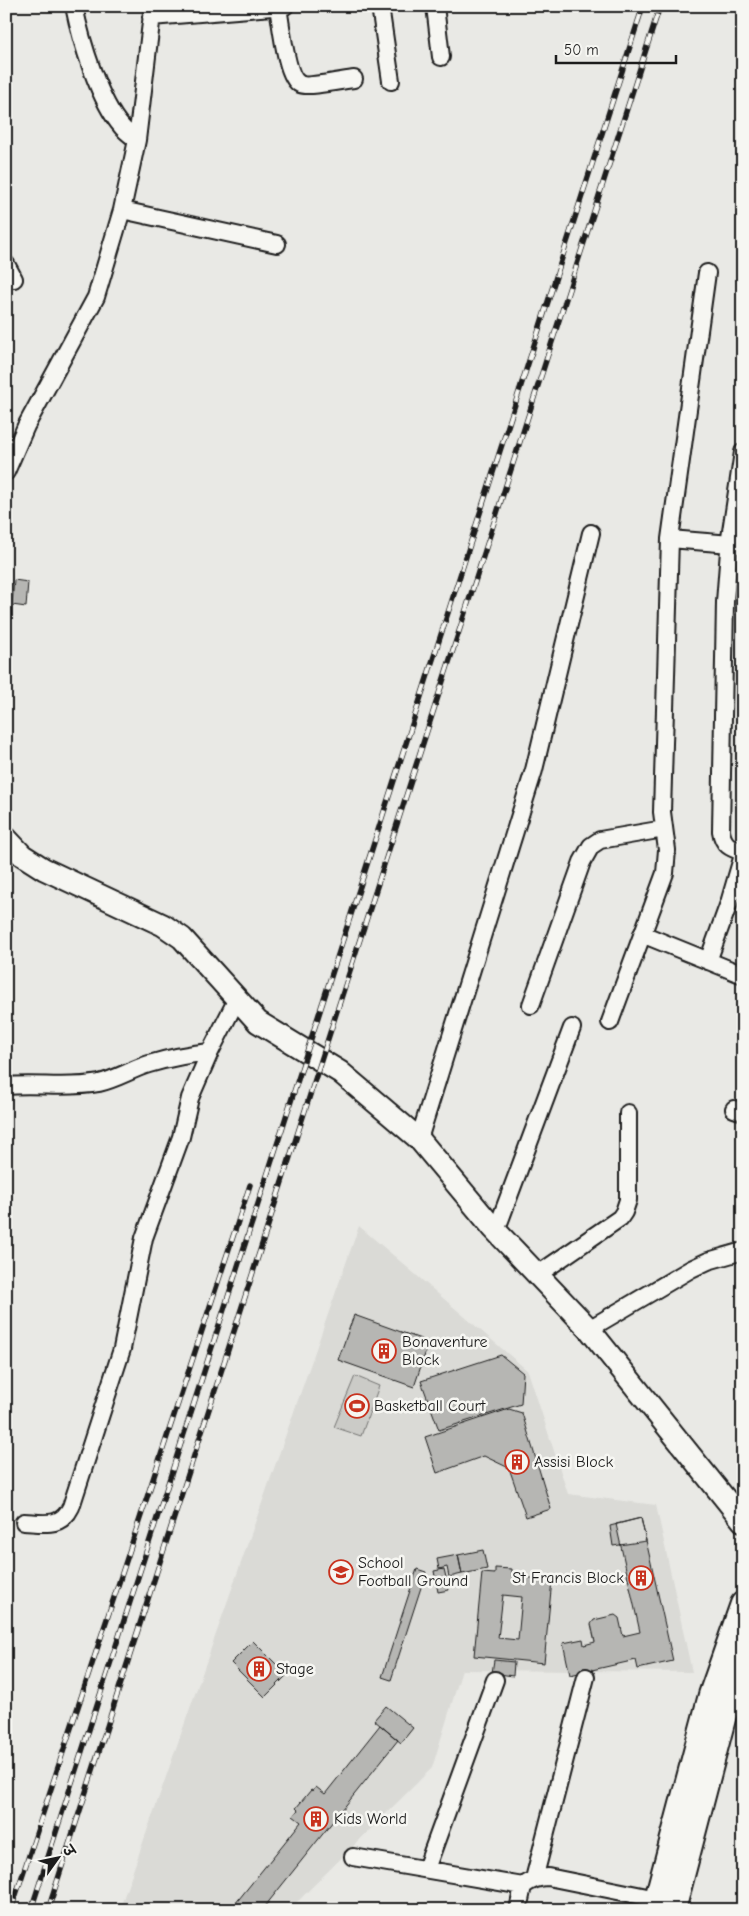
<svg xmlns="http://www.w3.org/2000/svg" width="749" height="1916" font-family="'Comic Neue','Playpen Sans Deva',sans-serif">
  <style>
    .built { fill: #dadad6 }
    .green { fill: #cbcbc7; stroke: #747472 }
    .building { fill: #b6b6b3; stroke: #1c1c1c; fill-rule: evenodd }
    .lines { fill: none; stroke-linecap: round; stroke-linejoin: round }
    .minor-casing { stroke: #1c1c1c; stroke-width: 20 }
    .tertiary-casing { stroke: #1c1c1c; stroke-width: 25 }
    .secondary-casing { stroke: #1c1c1c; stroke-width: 28 }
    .minor { stroke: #f6f6f2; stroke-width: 16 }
    .tertiary { stroke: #f6f6f2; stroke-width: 21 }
    .secondary { stroke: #f6f6f2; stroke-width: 24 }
    .rail-casing { stroke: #1c1c1c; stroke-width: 5.5 }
    .rail { stroke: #f6f6f2; stroke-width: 4; stroke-dasharray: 11; stroke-linecap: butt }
    .labels { text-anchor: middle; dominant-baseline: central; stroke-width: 5; stroke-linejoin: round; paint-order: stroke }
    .poi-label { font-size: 16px; fill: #1c1c1c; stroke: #f6f6f2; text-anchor: start }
  </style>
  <rect width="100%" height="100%" fill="#e9e9e5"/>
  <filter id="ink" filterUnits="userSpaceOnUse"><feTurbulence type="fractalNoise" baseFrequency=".02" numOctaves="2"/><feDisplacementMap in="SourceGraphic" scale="10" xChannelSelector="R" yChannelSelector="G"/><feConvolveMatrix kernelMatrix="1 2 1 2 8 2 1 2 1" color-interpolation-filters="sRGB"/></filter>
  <g filter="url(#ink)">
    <path class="built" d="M 359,1226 L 528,1371 L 568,1494 L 656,1505 L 692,1672 L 462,1670 L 432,1768 L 289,1910 L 125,1910 L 120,1908 Z"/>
    <path class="green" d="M 355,1376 L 379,1386 L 361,1436 L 334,1427 Z"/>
    <path class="building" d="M 14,580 L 28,582 L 26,607 L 12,605 Z
      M 354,1315 L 429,1342 L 414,1387 L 338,1360 Z
      M 501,1355 L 523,1373 L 521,1404 L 439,1430 L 421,1381 Z
      M 509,1409 L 522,1413 L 551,1509 L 526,1517 L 509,1468 L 484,1456 L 437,1473 L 425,1437 Z
      M 641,1518 L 673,1661 L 638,1669 L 636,1660 L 570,1675 L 563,1643 L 583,1639 L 584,1645 L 595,1642 L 591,1624 L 594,1620 L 615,1615 L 619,1618 L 623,1636 L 640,1632 L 616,1524 Z
      M 641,1518 L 646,1541 L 613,1546 L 610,1526 Z
      M 483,1550 L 487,1569 L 462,1574 L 458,1555 Z
      M 458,1555 L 462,1574 L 449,1577 L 447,1567 L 439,1569 L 437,1559 Z
      M 495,1568 L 512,1569 L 512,1576 L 552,1580 L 544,1663 L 474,1656 L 482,1573 L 495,1574 ZM 503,1595 L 522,1597 L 518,1640 L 498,1638 Z
      M 417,1569 L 426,1572 L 391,1680 L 382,1677 Z
      M 444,1569 L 449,1590 L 438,1592 L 434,1571 Z
      M 253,1641 L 287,1675 L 265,1697 L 231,1663 Z
      M 494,1660 L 514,1662 L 513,1676 L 492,1673 Z
      M 386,1706 L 413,1728 L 401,1743 L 374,1720 Z
      M 380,1725 L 398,1740 L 262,1910 L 242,1910 L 235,1904 L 301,1822 L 293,1816 L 298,1810 L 296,1808 L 311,1790 L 313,1791 L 316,1787 L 325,1794 Z"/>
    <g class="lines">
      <g class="minor-casing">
        <path id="minor" d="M 74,6 C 81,41 99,101 122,127 C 126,132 132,136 137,140
          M 380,6 L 391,81
          M 435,6 L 441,57
          M 278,7 C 281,23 286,78 300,84 C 307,88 344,80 354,79
          M 151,17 L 285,6
          M 122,210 L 277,244
          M 6,264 L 14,279
          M 743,452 L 730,538 L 725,602 L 721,831 C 723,845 730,848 743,852
          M 6,472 L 26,426 L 96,297 L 122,210 L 137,140 L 153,6
          M 670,539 L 743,545
          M 642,934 L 743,975
          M 708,961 L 729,903 L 743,855
          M 531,1005 L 582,862 L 591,846 L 600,840 L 664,829
          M 610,1022 L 665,873 L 667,850 L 662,812 L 670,539 L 707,273
          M 6,1086 C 37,1083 68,1089 99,1083 C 117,1079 132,1069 149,1064 C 169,1058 190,1054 210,1052
          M 734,1109 L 743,1112
          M 419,1139 L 534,770 L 591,533
          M 496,1231 L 572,1028
          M 537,1275 L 620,1218 L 624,1212 L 628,1200 L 628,1113
          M 589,1329 L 691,1269 L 708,1261 L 743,1251
          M 24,1522 C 44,1523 61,1528 71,1507 L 122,1349 L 144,1238 L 181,1137 L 190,1098 L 210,1052 L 237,999
          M 353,1857 L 523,1886
          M 426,1869 L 495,1680
          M 534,1879 L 586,1677
          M 518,1910 L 523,1886 C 531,1880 538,1877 548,1877 L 657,1899"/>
      </g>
      <g class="tertiary-casing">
        <path id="tertiary" d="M 6,838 L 22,855 L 44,869 L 163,925 L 182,938 L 258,1022 L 340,1072 L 419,1139 L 494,1229 L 589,1329 L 743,1521"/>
      </g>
      <g class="secondary-casing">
        <path id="secondary" d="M 654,1910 L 711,1695 L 743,1604
          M 673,1910 L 724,1715 L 743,1665"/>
      </g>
      <use href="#minor" class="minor"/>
      <use href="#tertiary" class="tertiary"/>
      <use href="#secondary" class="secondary"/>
      <g class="rail-casing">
        <path id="rail" d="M 11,1910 L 250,1185
          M 31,1910 L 643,6
          M 48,1910 L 660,6"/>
      </g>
      <use href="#rail" class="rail"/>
    </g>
  </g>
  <defs>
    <g id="building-ring" transform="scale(1.25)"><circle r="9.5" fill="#f6f6f2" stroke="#c8321e" stroke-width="1.5"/><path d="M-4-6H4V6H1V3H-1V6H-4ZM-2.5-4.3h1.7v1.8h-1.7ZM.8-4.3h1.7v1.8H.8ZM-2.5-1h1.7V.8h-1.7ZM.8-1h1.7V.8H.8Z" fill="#c8321e"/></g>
    <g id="stadium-ring" transform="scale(1.25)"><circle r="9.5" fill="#f6f6f2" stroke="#c8321e" stroke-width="1.5"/><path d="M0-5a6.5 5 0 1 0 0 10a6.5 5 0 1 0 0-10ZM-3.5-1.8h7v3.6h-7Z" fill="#c8321e"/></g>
    <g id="school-ring" transform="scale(1.25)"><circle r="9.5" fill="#f6f6f2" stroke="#c8321e" stroke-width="1.5"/><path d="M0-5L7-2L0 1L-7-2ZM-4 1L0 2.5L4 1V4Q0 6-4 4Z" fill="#c8321e"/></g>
  </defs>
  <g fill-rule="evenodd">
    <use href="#building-ring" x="384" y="1351"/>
    <use href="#stadium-ring" x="357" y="1406"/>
    <use href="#building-ring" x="517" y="1462"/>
    <use href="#school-ring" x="341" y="1572"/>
    <use href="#building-ring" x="641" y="1578"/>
    <use href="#building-ring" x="259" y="1669"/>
    <use href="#building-ring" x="316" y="1819"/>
  </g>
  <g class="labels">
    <g class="poi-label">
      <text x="402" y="1342">Bonaventure<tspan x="402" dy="18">Block</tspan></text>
      <text x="374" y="1406">Basketball Court</text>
      <text x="534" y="1462">Assisi Block</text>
      <text x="358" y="1563">School<tspan x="358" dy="18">Football Ground</tspan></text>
      <text x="624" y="1578" text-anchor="end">St Francis Block</text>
      <text x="276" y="1669">Stage</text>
      <text x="334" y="1819">Kids World</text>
    </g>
  </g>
  <rect width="749" height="1916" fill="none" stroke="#f6f6f2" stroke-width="25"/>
  <rect x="12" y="12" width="724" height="1891" fill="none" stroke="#1c1c1c" stroke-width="2" filter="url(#ink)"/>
  <g transform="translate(58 1858) rotate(57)" stroke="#f6f6f2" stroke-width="4" paint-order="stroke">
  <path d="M0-4L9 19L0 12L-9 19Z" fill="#1c1c1c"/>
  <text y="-8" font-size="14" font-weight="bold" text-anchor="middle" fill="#1c1c1c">उ</text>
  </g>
  <path d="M556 55v8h120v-8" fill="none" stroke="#1c1c1c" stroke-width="2.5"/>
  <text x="564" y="55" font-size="15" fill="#1c1c1c" stroke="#f6f6f2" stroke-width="4" paint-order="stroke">50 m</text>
</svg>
